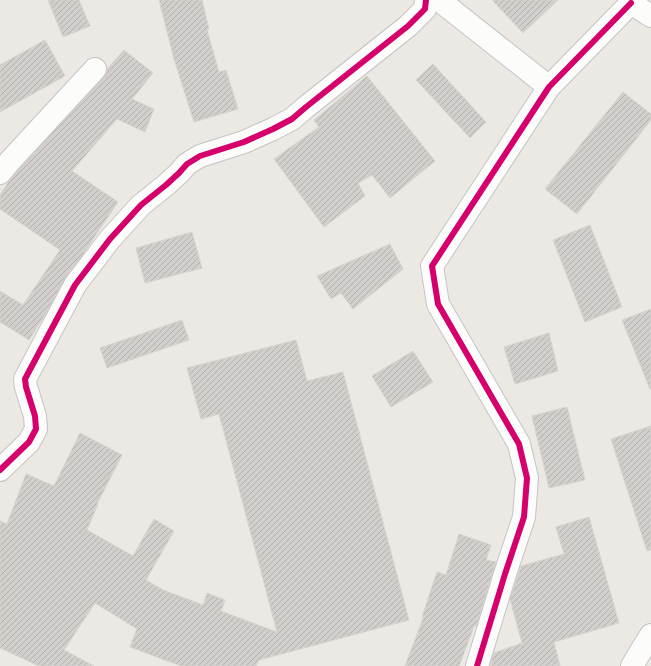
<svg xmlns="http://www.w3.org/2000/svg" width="651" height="666" font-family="'Fira Sans Condensed',sans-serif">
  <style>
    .building { fill: url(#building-hatch); stroke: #d7d4d0 }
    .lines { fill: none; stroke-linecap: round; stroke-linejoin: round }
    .street-casing { stroke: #c5c4c5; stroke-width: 24 }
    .street { stroke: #fcfcfb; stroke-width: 22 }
    .cycleway-casing { stroke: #fff; stroke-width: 8 }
    .cycleway { stroke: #d6006c; stroke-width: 6 }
  </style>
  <defs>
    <pattern id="building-hatch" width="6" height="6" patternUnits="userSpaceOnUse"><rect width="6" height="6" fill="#d1cecb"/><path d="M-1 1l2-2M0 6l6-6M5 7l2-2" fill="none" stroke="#b4b1af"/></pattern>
  </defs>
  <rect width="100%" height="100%" fill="#ece8e4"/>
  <path class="building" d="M 48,0 L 79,0 L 90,26 L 63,37 Z
    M 159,0 L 202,0 L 209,29 L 207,30 L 219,72 L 226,70 L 238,109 L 194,122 L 174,59 Z
    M 492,0 L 558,0 L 523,33 Z
    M 45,40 L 65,76 L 0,112 L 0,65 Z
    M 124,50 L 153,73 L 132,99 L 154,109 L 145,132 L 117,119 L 72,171 L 118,202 L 81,257 L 65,278 L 48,310 L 29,340 L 0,322 L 0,291 L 23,305 L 60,250 L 0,209 L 0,195 L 9,181 L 18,170 L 104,77 L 107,72 L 107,69 Z
    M 433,64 L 486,122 L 470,138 L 416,80 Z
    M 367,76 L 435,161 L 390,198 L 372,175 L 358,183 L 365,196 L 324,227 L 274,159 L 319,127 L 314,120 Z
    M 623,92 L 651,114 L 651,120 L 577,214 L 545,189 Z
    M 590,225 L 622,307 L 585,322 L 553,240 Z
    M 192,232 L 202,268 L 145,283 L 136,248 Z
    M 390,244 L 403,269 L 353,309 L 341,293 L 331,299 L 317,276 Z
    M 651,309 L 651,389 L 650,389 L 622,320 Z
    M 182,320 L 189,340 L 107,368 L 100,348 Z
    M 549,333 L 558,371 L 515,384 L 504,347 Z
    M 296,340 L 307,381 L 343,372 L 409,620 L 259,660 L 256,666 L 181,666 L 130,647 L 137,629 L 95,603 L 64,650 L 94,666 L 39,666 L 0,648 L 0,521 L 7,524 L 26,474 L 54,486 L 80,433 L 122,455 L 97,504 L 98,504 L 87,530 L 133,556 L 154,519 L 174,531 L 146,580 L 163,590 L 203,605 L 207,593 L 225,600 L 221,611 L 277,632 L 219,414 L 201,419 L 187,368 Z
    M 413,351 L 433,382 L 391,407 L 372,376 Z
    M 567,407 L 585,480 L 549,488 L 532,416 Z
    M 651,426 L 651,550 L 647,551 L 611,439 Z
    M 589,517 L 619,623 L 554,642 L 560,666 L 490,666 L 494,653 L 522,643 L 510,599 L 521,566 L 564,554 L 556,527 Z
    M 459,534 L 491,545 L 486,560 L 496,562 L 476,627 L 475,624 L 459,666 L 405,666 L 424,616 L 422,617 L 437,572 L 446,575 Z"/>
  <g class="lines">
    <g class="street-casing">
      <path id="street" d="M 439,0 L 549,87
        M 631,0 L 631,3 L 651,16
        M 0,173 L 9,162 L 95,69
        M 0,470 L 29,442 L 36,429 L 35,416 L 26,387 L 25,379 L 75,285 L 110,239 L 141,205 L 166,185 L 179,173 L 187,164 L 200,156 L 244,142 L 273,129 L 292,119 L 306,107 L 408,26 L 425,9 L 426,0
        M 477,666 L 505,574 L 524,517 L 527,478 L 519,444 L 438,304 L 432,266 L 549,87 L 631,3
        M 632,666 L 642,649 L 651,635"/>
    </g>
    <use href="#street" class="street"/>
    <g class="cycleway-casing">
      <path id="cycleway" d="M 0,470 L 29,442 L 36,429 L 35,416 L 26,387 L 25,379 L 75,285 L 110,239 L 141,205 L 166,185 L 179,173 L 187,164 L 200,156 L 244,142 L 273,129 L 292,119 L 306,107 L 408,26 L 425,9 L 426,0
        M 477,666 L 505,574 L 524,517 L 527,478 L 519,444 L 438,304 L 432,266 L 549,87 L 631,3"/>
    </g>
    <use href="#cycleway" class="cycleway"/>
  </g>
</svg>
